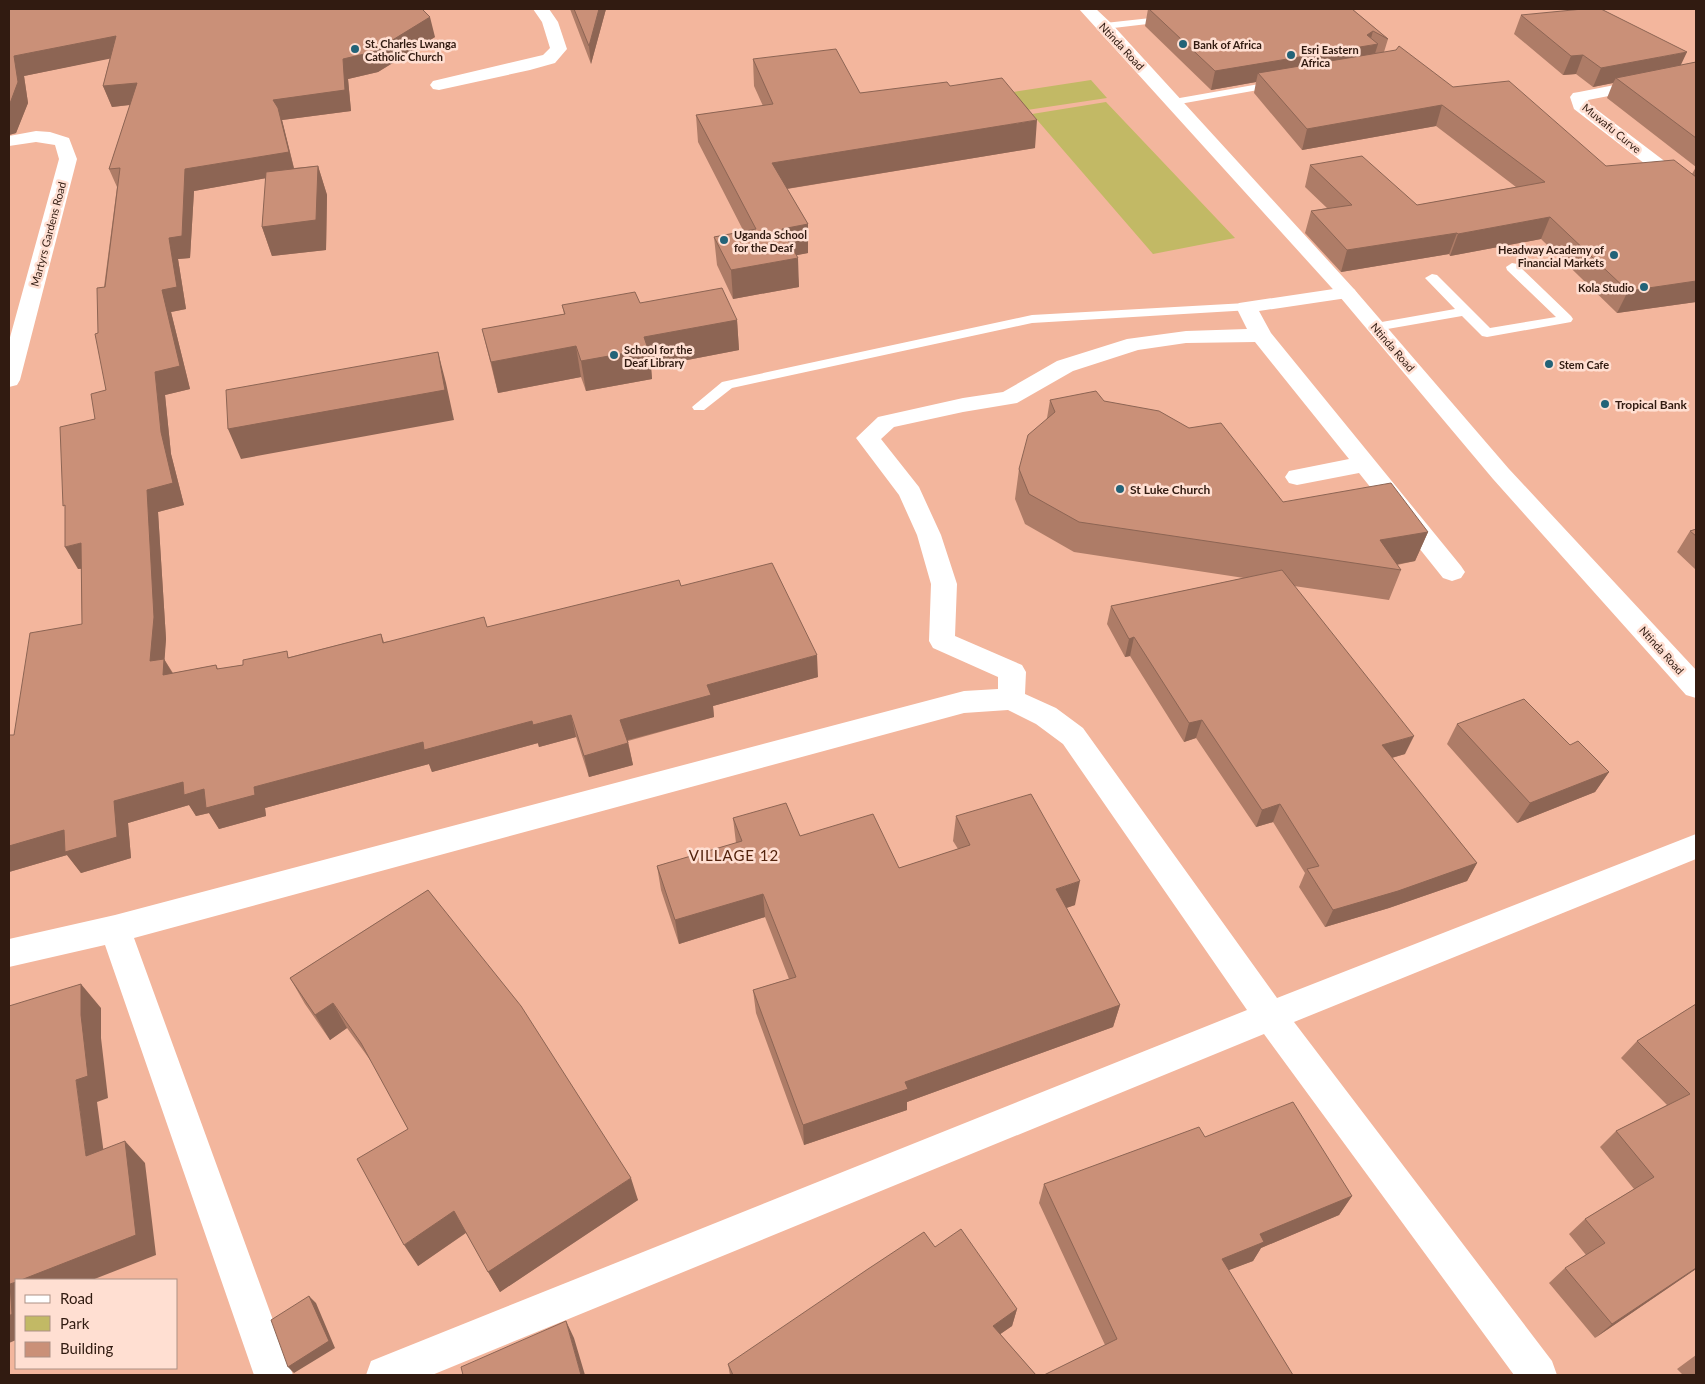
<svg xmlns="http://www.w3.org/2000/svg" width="1705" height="1384" font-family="Lato,sans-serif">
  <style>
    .green { fill: #c2b965 }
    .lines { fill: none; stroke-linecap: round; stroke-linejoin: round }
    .service { fill: #fff; fill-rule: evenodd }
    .minor { fill: #fff; fill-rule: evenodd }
    .secondary { fill: #fff; fill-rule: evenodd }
    .wall { fill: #ae7c67 }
    .shaded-wall { fill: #8d6554 }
    .building { fill: #ca9078; stroke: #8d6554 }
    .poi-dot { fill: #236378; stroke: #ffdfd2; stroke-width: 2 }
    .labels { text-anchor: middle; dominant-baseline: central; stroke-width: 5; stroke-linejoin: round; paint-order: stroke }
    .far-poi-label { font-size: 11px; font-weight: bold; fill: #311b11; stroke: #ffdfd2; text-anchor: start }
    .far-street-label { font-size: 11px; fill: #311b11; stroke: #ffdfd2 }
    .poi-label { font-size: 12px; font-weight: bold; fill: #311b11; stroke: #ffdfd2; text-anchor: start }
    .quarter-label { font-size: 15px; letter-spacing: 1px; fill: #52220c; stroke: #ffdfd2 }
  </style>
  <rect width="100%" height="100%" fill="#f3b69d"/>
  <path class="green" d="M 1091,80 L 1107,98 L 1027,110 L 1013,92 Z
    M 1106,102 L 1235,238 L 1153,254 L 1032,114 Z"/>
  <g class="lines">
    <path class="service" d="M 1169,16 L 1174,19 L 1173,21 L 1105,29 L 1100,26 L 1105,23 Z
      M 1277,81 L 1281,82 L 1282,84 L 1281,86 L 1174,105 L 1168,102 L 1174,99 Z
      M 1512,263 L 1517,264 L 1571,316 L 1573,319 L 1571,322 L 1487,337 L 1482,336 L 1462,316 L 1376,331 L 1369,327 L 1376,323 L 1455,309 L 1425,278 L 1432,274 L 1437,275 L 1490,328 L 1556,317 L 1507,270 L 1506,267 Z
      M 1246,303 L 1251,304 L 1253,307 L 1251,310 L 1032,323 L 732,388 L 704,410 L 694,410 L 692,407 L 722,382 L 1032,315 Z"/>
    <path class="minor" d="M 533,9 L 549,9 L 558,22 L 567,49 L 555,63 L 530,70 L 439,90 L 433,89 L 430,85 L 433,81 L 543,55 L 550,48 L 542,22 Z
      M 1696,69 L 1696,79 L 1588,100 L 1588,103 L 1696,185 L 1696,200 L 1689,198 L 1574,109 L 1570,97 L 1573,93 L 1579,92 Z
      M 36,131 L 50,132 L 69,138 L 77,159 L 20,380 L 17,385 L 9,387 L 9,341 L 59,159 L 55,145 L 36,142 L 9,146 L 9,136 Z
      M 1347,287 L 1354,289 L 1357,293 L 1354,297 L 1259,311 L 1271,333 L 1461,566 L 1465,572 L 1461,578 L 1452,581 L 1443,578 L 1359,473 L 1297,485 L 1289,483 L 1285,477 L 1289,471 L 1349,459 L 1255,342 L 1186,343 L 1138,350 L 1073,371 L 1017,403 L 963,412 L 894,427 L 881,439 L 919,487 L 941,535 L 957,584 L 955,636 L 1022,665 L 1026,672 L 1025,694 L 1056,708 L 1083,728 L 1277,998 L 1696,834 L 1696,859 L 1294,1022 L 1552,1361 L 1557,1375 L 1514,1375 L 1264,1034 L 432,1375 L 366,1375 L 371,1361 L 1247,1010 L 1063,744 L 1036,724 L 1008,710 L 964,713 L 134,938 L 293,1375 L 254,1375 L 105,945 L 9,967 L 9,939 L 115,915 L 964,691 L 998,689 L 998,677 L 933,648 L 929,641 L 931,584 L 917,535 L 899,495 L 856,438 L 878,417 L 963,398 L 1003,392 L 1057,361 L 1127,339 L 1186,331 L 1247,329 L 1236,307 L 1239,303 Z"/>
    <path class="secondary" d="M 1079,9 L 1096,9 L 1111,23 L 1354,289 L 1509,469 L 1696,670 L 1696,698 L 1686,695 L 1493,479 L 1340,297 Z"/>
  </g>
  <path class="wall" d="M 9,9 L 435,37 L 378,72 L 348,79 L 351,111 L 282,120 L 294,168 L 318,166 L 327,195 L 326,250 L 272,256 L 262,227 L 266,178 L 194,191 L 190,258 L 178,259 L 186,309 L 171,312 L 190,389 L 165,395 L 171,454 L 184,505 L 158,512 L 166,639 L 164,659 L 173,673 L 216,665 L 218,669 L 290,657 L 381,634 L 384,642 L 487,627 L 681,586 L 818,677 L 713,706 L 714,717 L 628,741 L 633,765 L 589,777 L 576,737 L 539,747 L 538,743 L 432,772 L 429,764 L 265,808 L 266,816 L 219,829 L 209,813 L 196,816 L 189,805 L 128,823 L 131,858 L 81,873 L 67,855 L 9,872 L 14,735 L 82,624 L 81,569 L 78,569 L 95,419 L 106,390 L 98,333 L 117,187 L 109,169 L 130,105 L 112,107 L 103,86 L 110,58 L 24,76 L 28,103 L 16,133 L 9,135 Z
    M 570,9 L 606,9 L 591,64 Z
    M 1148,9 L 1352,9 L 1388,39 L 1384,52 L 1606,166 L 1692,174 L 1696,167 L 1607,98 L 1613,83 L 1593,87 L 1576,74 L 1563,75 L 1514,34 L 1521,15 L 1681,65 L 1696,62 L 1696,302 L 1617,313 L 1541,239 L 1450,256 L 1449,254 L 1341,272 L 1305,233 L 1311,211 L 1327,208 L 1305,187 L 1310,165 L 1417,205 L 1516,187 L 1436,126 L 1302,150 L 1254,93 L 1256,82 L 1211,90 L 1145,26 Z
    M 753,59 L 860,93 L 950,86 L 1035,148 L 787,189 L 808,224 L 808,253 L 796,255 L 799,287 L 733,299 L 717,265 L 714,237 L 744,232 L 698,142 L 696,115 L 763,106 L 754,86 Z
    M 640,303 L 737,320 L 739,350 L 651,367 L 652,379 L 586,391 L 581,377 L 498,393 L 482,329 L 564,314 L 562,305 Z
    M 1050,400 L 1104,401 L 1283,502 L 1428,532 L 1415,561 L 1397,565 L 1401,570 L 1389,600 L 1294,586 L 1405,754 L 1392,758 L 1477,863 L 1467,881 L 1389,908 L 1325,927 L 1299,887 L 1305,873 L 1273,822 L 1256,827 L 1196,738 L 1184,742 L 1130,656 L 1125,657 L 1107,624 L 1111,606 L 1244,578 L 1074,552 L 1025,524 L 1015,499 L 1019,469 L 1047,418 Z
    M 1696,529 L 1696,570 L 1677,552 L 1690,531 Z
    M 1457,724 L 1570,745 L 1609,772 L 1595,792 L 1517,823 L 1447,744 Z
    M 956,816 L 1075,905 L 1066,908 L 1120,1005 L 1113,1027 L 907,1102 L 907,1110 L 804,1145 L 756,1013 L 753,990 L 789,979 L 765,917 L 679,944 L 661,890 L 657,866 L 736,843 L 733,818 L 800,836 L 899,868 L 958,849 L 953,841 Z
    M 428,890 L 638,1200 L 500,1292 L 466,1233 L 418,1266 L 408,1129 L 373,1064 L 347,1028 L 330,1040 L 305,1004 L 290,978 Z
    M 1696,1004 L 1696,1269 L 1595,1338 L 1549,1283 L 1565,1268 L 1586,1255 L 1569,1234 L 1585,1219 L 1634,1189 L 1600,1147 L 1616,1131 L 1667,1105 L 1621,1058 L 1637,1041 Z
    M 1205,1137 L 1352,1196 L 1339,1215 L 1261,1248 L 1253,1261 L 1228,1270 L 1293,1375 L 1105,1345 L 1039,1203 L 1044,1184 Z
    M 935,1247 L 1017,1309 L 1012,1326 L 1000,1334 L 1036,1375 L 730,1375 L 728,1364 Z
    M 1696,1355 L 1696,1375 L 1683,1375 L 1677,1369 Z"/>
  <path class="shaded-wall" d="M 599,9 L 606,9 L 591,64 L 589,46 Z
    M 430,17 L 435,37 L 378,72 L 348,79 L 351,111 L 282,120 L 295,173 L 194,191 L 190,258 L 178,259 L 186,309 L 171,312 L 190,389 L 165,395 L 171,454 L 184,505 L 158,512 L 166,639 L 163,683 L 150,661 L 147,490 L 161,432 L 155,372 L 162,290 L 169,238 L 185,169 L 273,100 L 343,59 Z
    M 1373,31 L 1369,46 L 1378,44 L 1372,63 L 1258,73 L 1256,82 L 1211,90 L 1215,71 L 1367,35 Z
    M 116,36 L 123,56 L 24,76 L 28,103 L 16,133 L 9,135 L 9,106 L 14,56 Z
    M 1687,52 L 1678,71 L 1616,78 L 1613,83 L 1593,87 L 1601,68 Z
    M 1583,55 L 1576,74 L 1563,75 L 1571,56 Z
    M 137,83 L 145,103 L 112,107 L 103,86 Z
    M 1442,105 L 1436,126 L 1302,150 L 1307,129 Z
    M 1037,120 L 1035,148 L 773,191 L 772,163 Z
    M 318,166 L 327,195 L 326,250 L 272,256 L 262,227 Z
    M 1550,217 L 1541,239 L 1450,256 L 1458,234 Z
    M 808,224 L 808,253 L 783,258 L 782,229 Z
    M 1457,233 L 1449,254 L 1341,272 L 1347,250 Z
    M 798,258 L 799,287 L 733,299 L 731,270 Z
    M 1696,281 L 1696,302 L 1617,313 L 1628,291 Z
    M 737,320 L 739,350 L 651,367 L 652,379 L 586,391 L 581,361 L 644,337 Z
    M 576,346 L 581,377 L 498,393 L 491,362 Z
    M 438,352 L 446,383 L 454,420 L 241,459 L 228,429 Z
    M 1428,532 L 1415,561 L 1382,567 L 1380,540 Z
    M 81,543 L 94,566 L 78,569 L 65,547 Z
    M 1134,637 L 1130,656 L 1125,657 L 1129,639 Z
    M 817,655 L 818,677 L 713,706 L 714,717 L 624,741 L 620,720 L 707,685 Z
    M 164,659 L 177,681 L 163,675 Z
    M 571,715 L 576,737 L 539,747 L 533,725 Z
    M 1202,720 L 1196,738 L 1184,742 L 1189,723 Z
    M 532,721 L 538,743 L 432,772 L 429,764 L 265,808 L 266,816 L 219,829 L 209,813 L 196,816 L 189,805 L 128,823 L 131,858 L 81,873 L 67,855 L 9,872 L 9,846 L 114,801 L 183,782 L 204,789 L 254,787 L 423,742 Z
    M 1414,736 L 1405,754 L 1373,763 L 1382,745 Z
    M 628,743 L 633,765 L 589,777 L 584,756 Z
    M 1609,772 L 1595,792 L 1517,823 L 1530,803 Z
    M 1280,804 L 1273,822 L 1256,827 L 1262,810 Z
    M 1477,863 L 1467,881 L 1389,908 L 1325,927 L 1333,910 Z
    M 1080,881 L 1075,905 L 1052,913 L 1056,889 Z
    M 763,894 L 765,917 L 679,944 L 675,920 Z
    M 81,984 L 101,1008 L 101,1038 L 108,1098 L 97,1102 L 107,1177 L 86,1156 L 76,1080 L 81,1015 Z
    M 333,1003 L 347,1028 L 330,1040 L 315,1015 Z
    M 1120,1005 L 1113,1027 L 907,1102 L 907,1110 L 804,1145 L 803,1125 L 905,1082 Z
    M 125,1141 L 145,1163 L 156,1255 L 92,1280 L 21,1280 Z
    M 631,1178 L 638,1200 L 500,1292 L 488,1272 Z
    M 1352,1196 L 1339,1215 L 1261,1248 L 1253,1261 L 1211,1277 L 1222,1259 L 1260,1234 Z
    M 454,1211 L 467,1232 L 418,1266 L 404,1245 Z
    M 1696,1268 L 1696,1269 L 1595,1338 L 1612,1324 Z
    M 16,1282 L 16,1340 L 9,1343 L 9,1316 L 10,1284 Z
    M 309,1296 L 316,1303 L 335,1348 L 294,1373 L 288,1367 Z
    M 1017,1309 L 1012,1326 L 989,1342 L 993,1326 Z
    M 566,1321 L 574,1338 L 585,1375 L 581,1375 Z"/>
  <path class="building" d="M 9,9 L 422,9 L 430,17 L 373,52 L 343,59 L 345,90 L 273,100 L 278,108 L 289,152 L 185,169 L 182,236 L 169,238 L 177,287 L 162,290 L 180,366 L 155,372 L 161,432 L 173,483 L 147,490 L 154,617 L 150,661 L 164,659 L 163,675 L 216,665 L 217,669 L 243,665 L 243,660 L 287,651 L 288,658 L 381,634 L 383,643 L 484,617 L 487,627 L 679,580 L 681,586 L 772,563 L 817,655 L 707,685 L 711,695 L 620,720 L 628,743 L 584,756 L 571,715 L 533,725 L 532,721 L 424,750 L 423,742 L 254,787 L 255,795 L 206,808 L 204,789 L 184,795 L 183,782 L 114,801 L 117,837 L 65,852 L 64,830 L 9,846 L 9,735 L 14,735 L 30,633 L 82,624 L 81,543 L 65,547 L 65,505 L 63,506 L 60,427 L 95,419 L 91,394 L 106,390 L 95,334 L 98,333 L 97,288 L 105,287 L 120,168 L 109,169 L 137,83 L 103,86 L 116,36 L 14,56 L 18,82 L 9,106 Z
    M 574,9 L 599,9 L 589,46 Z
    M 1149,9 L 1352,9 L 1388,39 L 1373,31 L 1367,35 L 1378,44 L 1215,71 Z
    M 1583,9 L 1601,9 L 1687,52 L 1601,68 L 1583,55 L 1571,56 L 1521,15 Z
    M 1399,46 L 1453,87 L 1509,81 L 1606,166 L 1674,160 L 1696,177 L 1696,281 L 1628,291 L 1550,217 L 1458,234 L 1457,233 L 1347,250 L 1311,211 L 1352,205 L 1310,165 L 1362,156 L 1417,205 L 1545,182 L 1442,105 L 1307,129 L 1258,73 L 1396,50 Z
    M 836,49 L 860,93 L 947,82 L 950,86 L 1002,78 L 1037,120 L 772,163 L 808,224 L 782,229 L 798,258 L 731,270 L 714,237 L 756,229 L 696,115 L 773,104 L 753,59 Z
    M 1696,62 L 1696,138 L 1616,78 Z
    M 318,166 L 316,220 L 262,227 L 266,172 Z
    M 722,288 L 737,320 L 644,337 L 648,349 L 581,361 L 576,346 L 491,362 L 482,329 L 565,314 L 562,305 L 635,292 L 640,303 Z
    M 438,352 L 445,390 L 228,429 L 226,390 Z
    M 1096,391 L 1104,401 L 1159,411 L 1189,428 L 1221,423 L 1283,502 L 1391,483 L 1428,532 L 1380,540 L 1401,570 L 1079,522 L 1029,494 L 1019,469 L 1028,435 L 1055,412 L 1050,400 Z
    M 1696,529 L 1696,536 L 1690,531 Z
    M 1282,570 L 1414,736 L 1382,745 L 1477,863 L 1398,891 L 1333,910 L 1307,869 L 1319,866 L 1280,804 L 1262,810 L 1202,720 L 1189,723 L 1134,637 L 1129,639 L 1111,606 Z
    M 1524,699 L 1570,745 L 1578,741 L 1609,772 L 1530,803 L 1457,724 Z
    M 1031,794 L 1080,881 L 1056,889 L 1120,1005 L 905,1082 L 908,1089 L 803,1125 L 753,990 L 796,977 L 763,894 L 675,920 L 657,866 L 742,841 L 733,818 L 786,803 L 800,836 L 873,814 L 899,868 L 970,845 L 956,816 Z
    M 428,890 L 521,1006 L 631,1178 L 488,1272 L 454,1211 L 404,1245 L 357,1159 L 408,1129 L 361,1043 L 333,1003 L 315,1015 L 290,978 Z
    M 81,984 L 81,1015 L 88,1076 L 76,1080 L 86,1156 L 125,1141 L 136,1235 L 21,1280 L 16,1280 L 16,1282 L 10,1284 L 12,1314 L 9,1316 L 9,1006 Z
    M 1696,1004 L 1696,1268 L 1612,1324 L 1565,1268 L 1605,1243 L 1585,1219 L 1654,1177 L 1616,1131 L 1690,1094 L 1637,1041 Z
    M 1293,1102 L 1352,1196 L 1260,1234 L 1264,1242 L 1222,1259 L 1293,1375 L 1044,1375 L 1117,1339 L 1044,1184 L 1199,1127 L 1205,1137 Z
    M 961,1229 L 1017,1309 L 993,1326 L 1036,1375 L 733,1375 L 728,1364 L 868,1269 L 924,1232 L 935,1247 Z
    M 309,1296 L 329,1341 L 288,1367 L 271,1320 Z
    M 566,1321 L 581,1375 L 463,1375 L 461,1367 Z"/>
  <g class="poi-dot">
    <circle cx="1183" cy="44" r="5"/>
    <circle cx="355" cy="49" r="5"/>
    <circle cx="1291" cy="55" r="5"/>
    <circle cx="724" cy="240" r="5"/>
    <circle cx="1614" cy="255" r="5"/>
    <circle cx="1644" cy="287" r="5"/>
    <circle cx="614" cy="355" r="5"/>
    <circle cx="1549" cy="364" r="5"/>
    <circle cx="1605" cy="404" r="5"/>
    <circle cx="1120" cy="489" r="5"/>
  </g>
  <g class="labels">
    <g class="far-poi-label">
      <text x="365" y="43">St. Charles Lwanga<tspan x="365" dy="13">Catholic Church</tspan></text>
      <text x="1193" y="44">Bank of Africa</text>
      <text x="1301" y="49">Esri Eastern<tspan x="1301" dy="13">Africa</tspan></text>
      <text x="734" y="234">Uganda School<tspan x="734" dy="13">for the Deaf</tspan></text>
      <text x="1604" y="249" text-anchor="end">Headway Academy of<tspan x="1604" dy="13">Financial Markets</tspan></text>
      <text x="1634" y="287" text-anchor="end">Kola Studio</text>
      <text x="624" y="349">School for the<tspan x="624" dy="13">Deaf Library</tspan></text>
      <text x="1559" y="364">Stem Cafe</text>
    </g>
    <g class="far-street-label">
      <text transform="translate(1122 46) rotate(47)">Ntinda Road</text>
      <text transform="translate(1612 128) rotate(39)">Muwafu Curve</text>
      <text transform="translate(48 234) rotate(-75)">Martyrs Gardens Road</text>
      <text transform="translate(1393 347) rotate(49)">Ntinda Road</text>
      <text transform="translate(1662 650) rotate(48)">Ntinda Road</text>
    </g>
    <g class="poi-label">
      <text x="1615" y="404">Tropical Bank</text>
      <text x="1130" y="489">St Luke Church</text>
    </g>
    <g class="quarter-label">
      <text x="734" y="855">VILLAGE 12</text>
    </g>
  </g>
  <rect width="1705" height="1384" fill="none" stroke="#311b11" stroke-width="20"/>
  <rect x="15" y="1279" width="162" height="90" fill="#ffdfd2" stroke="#ad9185"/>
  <rect x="25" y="1295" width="25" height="8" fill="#ffffff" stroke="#ad9185"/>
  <text x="60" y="1304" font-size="15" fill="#311b11">Road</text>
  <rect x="25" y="1316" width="25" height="15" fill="#c2b965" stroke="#ad9185"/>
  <text x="60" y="1329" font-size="15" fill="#311b11">Park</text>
  <rect x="25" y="1342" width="25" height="15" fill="#ca9078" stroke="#ad9185"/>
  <text x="60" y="1354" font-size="15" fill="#311b11">Building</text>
</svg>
